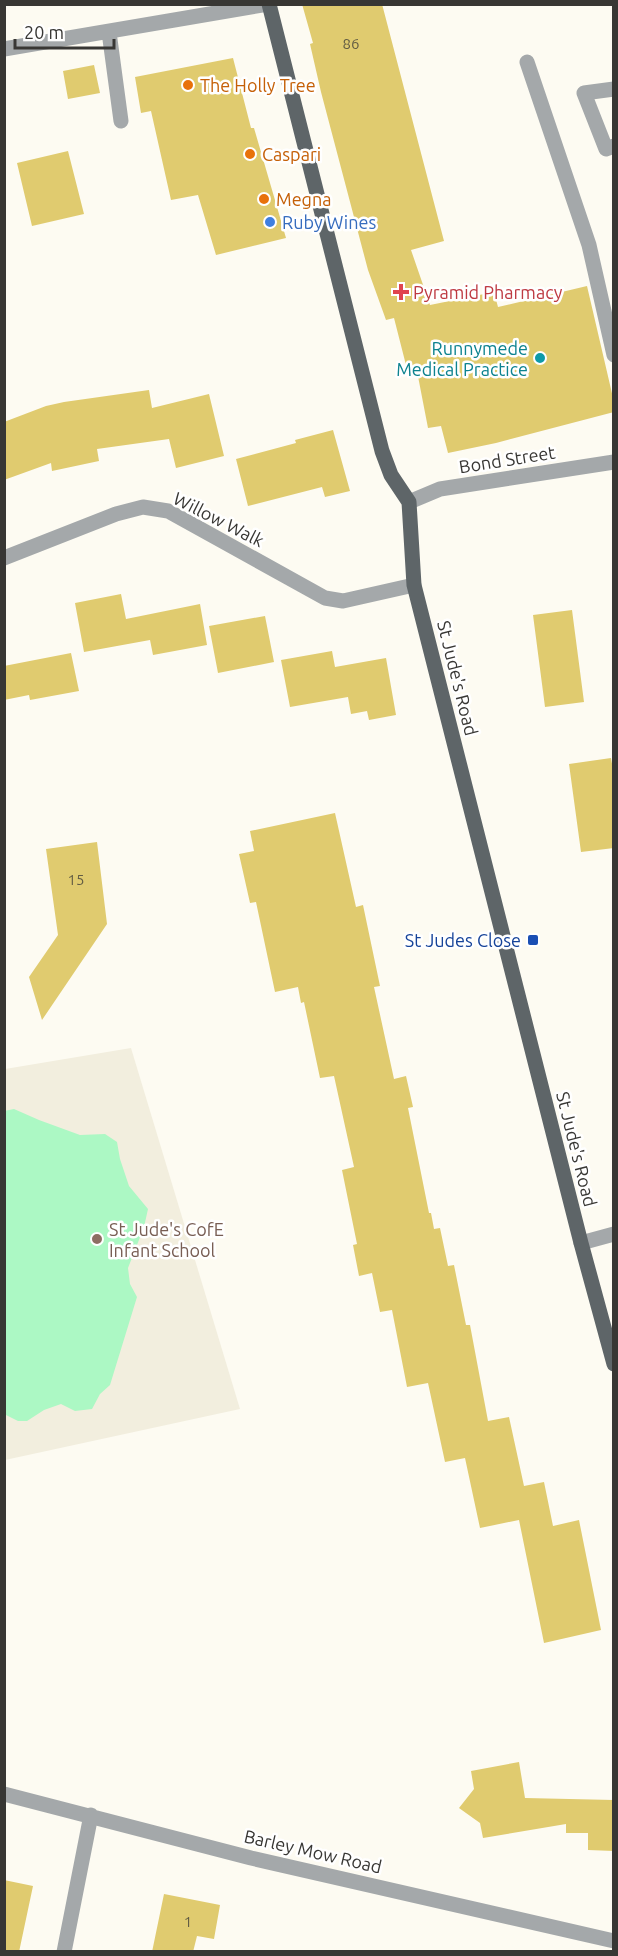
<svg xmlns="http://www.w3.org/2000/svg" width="618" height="1956" font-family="Ubuntu,sans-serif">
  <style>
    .built { fill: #f2eede }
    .green { fill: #acf8c4 }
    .building { fill: #e0cb6f }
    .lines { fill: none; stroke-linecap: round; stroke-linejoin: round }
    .minor { stroke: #a4a8aa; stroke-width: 15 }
    .major { stroke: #5e6568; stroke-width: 15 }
    .food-dot { fill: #e8710a; stroke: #fff; stroke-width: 2 }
    .shop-dot { fill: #3f7fe0; stroke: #fff; stroke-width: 2 }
    .health-dot { fill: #e0444e; stroke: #fff; stroke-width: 2 }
    .culture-dot { fill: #0f9aa8; stroke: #fff; stroke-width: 2 }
    .transit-dot { fill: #1a4fb4; stroke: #fff; stroke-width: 2 }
    .education-dot { fill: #8d6e63; stroke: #fff; stroke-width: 2 }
    .labels { text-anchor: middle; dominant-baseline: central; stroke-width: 5; stroke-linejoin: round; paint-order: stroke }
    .number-label { font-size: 15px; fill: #625c43 }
    .food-label { font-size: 18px; fill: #c56008; stroke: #fff; text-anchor: start }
    .shop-label { font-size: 18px; fill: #366cbe; stroke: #fff; text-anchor: start }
    .health-label { font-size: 18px; fill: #be3a42; stroke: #fff; text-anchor: start }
    .culture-label { font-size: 18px; fill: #0d838f; stroke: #fff; text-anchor: end }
    .street-label { font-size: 18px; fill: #383734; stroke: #fff }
    .transit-label { font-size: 18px; fill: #164399; stroke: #fff; text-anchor: end }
    .education-label { font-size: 18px; fill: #785e54; stroke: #fff; text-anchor: start }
  </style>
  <rect width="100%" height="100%" fill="#fdfbf2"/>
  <path class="built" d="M 131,1048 L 240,1409 L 5,1460 L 5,1069 Z"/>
  <path class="green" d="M 14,1109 L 39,1120 L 80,1135 L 105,1134 L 117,1142 L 120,1159 L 129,1186 L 148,1209 L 144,1227 L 128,1268 L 130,1284 L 137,1297 L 110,1385 L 100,1394 L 92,1409 L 75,1411 L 61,1404 L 44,1410 L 27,1421 L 18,1421 L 4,1414 L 4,1111 Z"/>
  <path class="building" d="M 302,4 L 382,4 L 444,241 L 411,250 L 430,305 L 494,292 L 498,307 L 587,286 L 614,402 L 614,412 L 496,443 L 448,453 L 441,426 L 428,428 L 416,366 L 407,369 L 394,318 L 386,320 L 368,270 L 321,92 L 310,44 L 313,43 Z
    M 233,58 L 251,128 L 254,128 L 286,238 L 216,255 L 198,195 L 171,200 L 151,111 L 141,113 L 135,77 Z
    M 94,65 L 100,93 L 68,99 L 63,71 Z
    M 68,151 L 84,214 L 32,226 L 17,163 Z
    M 149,390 L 152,408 L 209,394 L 224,456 L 176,468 L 169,439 L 97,449 L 99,461 L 52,471 L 51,463 L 4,480 L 4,422 L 46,406 L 64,402 Z
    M 333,430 L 350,491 L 325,497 L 322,487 L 248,506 L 236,459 L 296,443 L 295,440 Z
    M 121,594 L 126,619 L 200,604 L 207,645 L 153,655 L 150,640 L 84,652 L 75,603 Z
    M 572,610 L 584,702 L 545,707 L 533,615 Z
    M 265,616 L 274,662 L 218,673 L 209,626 Z
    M 332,651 L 335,667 L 386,658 L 396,715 L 369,720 L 367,711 L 351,714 L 348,697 L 290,707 L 281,660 Z
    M 71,653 L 79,691 L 30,700 L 29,695 L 4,700 L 4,666 Z
    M 611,758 L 614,775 L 614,848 L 581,852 L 569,764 Z
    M 335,813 L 356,907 L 363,905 L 380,986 L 374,987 L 394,1079 L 406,1076 L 413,1107 L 408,1108 L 429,1213 L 431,1213 L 434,1229 L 440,1228 L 448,1266 L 454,1265 L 466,1325 L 470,1325 L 488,1421 L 509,1417 L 524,1486 L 544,1482 L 553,1526 L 579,1520 L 601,1630 L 544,1643 L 519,1520 L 480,1528 L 465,1458 L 445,1462 L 428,1383 L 407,1387 L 392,1310 L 380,1312 L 372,1273 L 359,1276 L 353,1245 L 357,1244 L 342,1170 L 354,1167 L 334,1076 L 320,1078 L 304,1002 L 301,1003 L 298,987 L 275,992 L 256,902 L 250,903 L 239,854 L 254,851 L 250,831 Z
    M 97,842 L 107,924 L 42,1020 L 29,977 L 58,935 L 46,849 Z
    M 519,1762 L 525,1798 L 614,1800 L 614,1851 L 588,1850 L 588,1833 L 566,1833 L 566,1824 L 483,1838 L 480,1823 L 459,1808 L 474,1789 L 471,1771 Z
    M 4,1880 L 33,1886 L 19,1952 L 4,1952 Z
    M 164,1894 L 220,1905 L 214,1939 L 197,1936 L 193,1952 L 152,1952 Z"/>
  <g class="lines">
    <path class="minor" d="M 109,32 L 121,121
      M 4,49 L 268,4
      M 527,62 L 589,245 L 614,355
      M 614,89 L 584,93 L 606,149 L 614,146
      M 409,502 L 440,489 L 614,462
      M 4,558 L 116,514 L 143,507 L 168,511 L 325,598 L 343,601 L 414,585
      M 581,1243 L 614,1234
      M 4,1794 L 251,1858 L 614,1941
      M 64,1952 L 91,1815"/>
    <path class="major" d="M 269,4 L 382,451 L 391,475 L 409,502 L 414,585 L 581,1243 L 614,1364"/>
  </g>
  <g class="food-dot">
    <circle cx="188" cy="85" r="6"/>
    <circle cx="250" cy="154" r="6"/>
    <circle cx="264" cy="199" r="6"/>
  </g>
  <circle class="shop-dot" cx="270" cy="222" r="6"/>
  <path class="health-dot" d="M398 283h6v6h6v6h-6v6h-6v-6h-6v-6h6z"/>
  <circle class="culture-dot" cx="540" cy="358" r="6"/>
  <rect class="transit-dot" x="527" y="934" width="12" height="12" rx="3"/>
  <circle class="education-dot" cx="97" cy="1239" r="6"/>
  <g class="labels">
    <g class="number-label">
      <text x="351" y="43">86</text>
      <text x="76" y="879">15</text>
      <text x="188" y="1921">1</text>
    </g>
    <g class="food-label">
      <text x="200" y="85">The Holly Tree</text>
      <text x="262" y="154">Caspari</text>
      <text x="276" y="199">Megna</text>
    </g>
    <g class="shop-label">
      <text x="282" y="222">Ruby Wines</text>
    </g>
    <g class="health-label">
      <text x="413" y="292">Pyramid Pharmacy</text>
    </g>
    <g class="culture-label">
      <text x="528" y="348">Runnymede<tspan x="528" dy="21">Medical Practice</tspan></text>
    </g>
    <g class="street-label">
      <text transform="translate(507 459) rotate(-9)">Bond Street</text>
      <text transform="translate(219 519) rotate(27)">Willow Walk</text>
      <text transform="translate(458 678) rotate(76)">St Jude's Road</text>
      <text transform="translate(577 1149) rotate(76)">St Jude's Road</text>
      <text transform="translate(313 1851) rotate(13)">Barley Mow Road</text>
    </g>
    <g class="transit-label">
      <text x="521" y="940">St Judes Close</text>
    </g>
    <g class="education-label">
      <text x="109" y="1229">St Jude's CofE<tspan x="109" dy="21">Infant School</tspan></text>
    </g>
  </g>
  <rect width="618" height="1956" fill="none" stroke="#383734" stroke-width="12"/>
  <path d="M15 39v9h99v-9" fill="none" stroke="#383734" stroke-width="3"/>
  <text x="24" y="39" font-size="18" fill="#383734" stroke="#ffffff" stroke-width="4.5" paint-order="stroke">20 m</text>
</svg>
